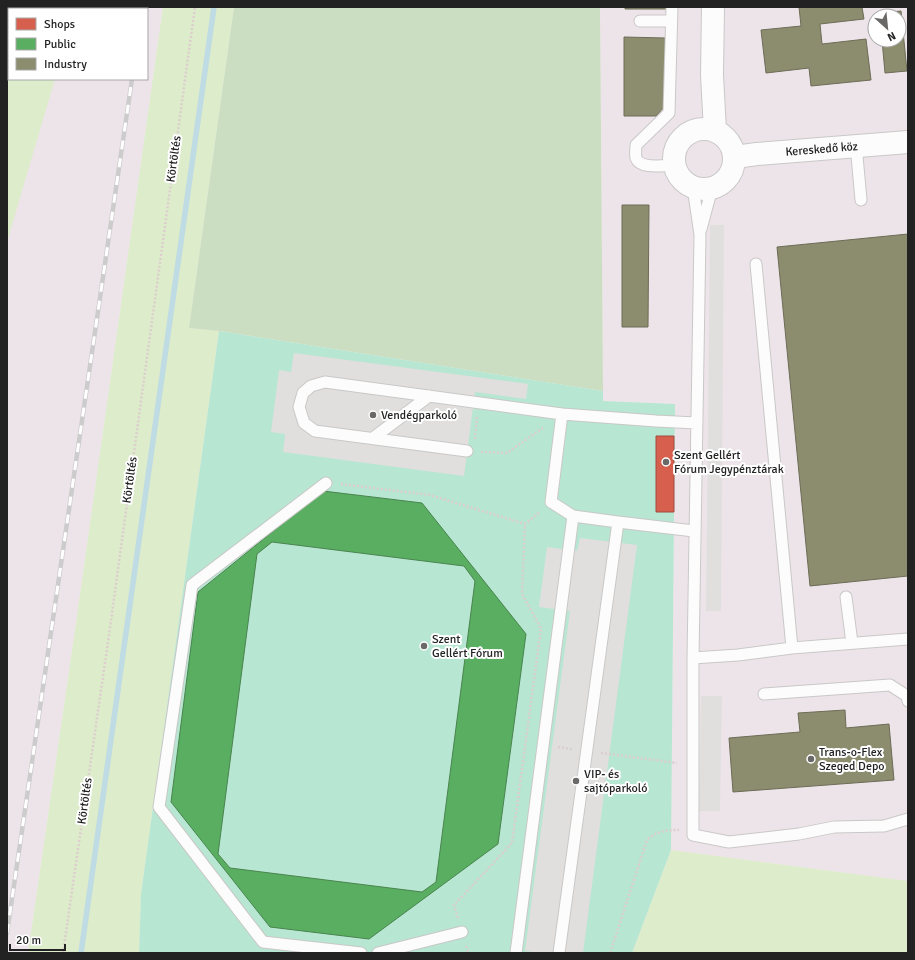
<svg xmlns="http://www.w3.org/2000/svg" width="915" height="960" font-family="Signika,sans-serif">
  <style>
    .industrial { fill: #ede4e9; fill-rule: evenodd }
    .grass { fill: #ddeccb }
    .forest { fill: #cbdec1 }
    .pitch { fill: #b7e6d2 }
    .parking { fill: #e0dfde }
    .shops { fill: #d6604d; stroke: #a04d40 }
    .public { fill: #5aae61; stroke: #49844e; fill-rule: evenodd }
    .industry { fill: #8c8c6e; stroke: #6c6c57 }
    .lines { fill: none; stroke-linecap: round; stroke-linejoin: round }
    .stream { stroke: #bfdbe3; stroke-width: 5.5 }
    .lane-casing { stroke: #c9c8c7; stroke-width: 13 }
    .street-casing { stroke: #c9c8c7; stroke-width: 24 }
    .path { stroke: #dccecd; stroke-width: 2.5; stroke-dasharray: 2 2; stroke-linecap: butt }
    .lane { stroke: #fdfcfc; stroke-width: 11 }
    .street { stroke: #fdfcfc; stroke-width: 22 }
    .rail-casing { stroke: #ccc; stroke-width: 4.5 }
    .rail { stroke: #fff; stroke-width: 3; stroke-dasharray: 9; stroke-linecap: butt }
    .poi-dot { fill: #6a6968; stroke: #fff; stroke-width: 1.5 }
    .labels { text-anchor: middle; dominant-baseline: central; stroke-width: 4; stroke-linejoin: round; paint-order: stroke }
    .street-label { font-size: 12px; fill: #222; stroke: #fff }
    .poi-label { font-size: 12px; fill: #222; stroke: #fff; text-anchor: start }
  </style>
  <rect width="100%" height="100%" fill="#f0eeeb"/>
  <path class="industrial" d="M 7,7 L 163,7 L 74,637 L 28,953 L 7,953 ZM 9,9 L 147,9 L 147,79 L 9,79 Z
    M 600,7 L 908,7 L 908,881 L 671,850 L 675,404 L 603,401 ZM 875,16 L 899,16 L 899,40 L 875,40 Z"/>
  <path class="grass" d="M 7,7 L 74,7 L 74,9 L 9,9 L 9,79 L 55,79 L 7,242 Z
    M 163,7 L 234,7 L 189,328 L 219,331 L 141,894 L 139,953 L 28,953 L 74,637 Z
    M 671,850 L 908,881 L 908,953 L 632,953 Z"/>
  <path class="forest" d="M 234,7 L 600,7 L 603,391 L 219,331 L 189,328 Z"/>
  <path class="pitch" d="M 219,331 L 603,391 L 603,401 L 675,404 L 671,850 L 632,953 L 139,953 L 141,894 Z"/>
  <path class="parking" d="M 710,225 L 724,225 L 721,611 L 706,611 Z
    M 294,353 L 528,384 L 526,399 L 475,392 L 464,476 L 283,452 L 285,434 L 271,432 L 279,370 L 291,372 Z
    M 580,538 L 637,545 L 583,953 L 542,953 L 525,951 L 570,611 L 539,607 L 547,547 L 577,551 Z
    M 701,696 L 722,696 L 720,811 L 699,811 Z"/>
  <path class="shops" d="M 656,436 L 674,436 L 674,512 L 656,512 Z"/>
  <path class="public" d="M 323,491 L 422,503 L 526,634 L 498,844 L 369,939 L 270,927 L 171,802 L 198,592 ZM 272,542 L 464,566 L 475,581 L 436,882 L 422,892 L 230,868 L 218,854 L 257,554 Z"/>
  <path class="industry" d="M 625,7 L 666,7 L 666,9 L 625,9 Z
    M 799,7 L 862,7 L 864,19 L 820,24 L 822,44 L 866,39 L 871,80 L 811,86 L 809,68 L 766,73 L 761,30 L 801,26 Z
    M 901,11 L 907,71 L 885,73 L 882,40 L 899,40 L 899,16 L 880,16 L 879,13 Z
    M 624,37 L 665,38 L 665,106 L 656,116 L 624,116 Z
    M 622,205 L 649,205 L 648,327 L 622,327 Z
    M 908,234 L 908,576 L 810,586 L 777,247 Z
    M 845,710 L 846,728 L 889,724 L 894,780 L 733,792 L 729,738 L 800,732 L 798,713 Z"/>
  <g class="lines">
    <path class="stream" d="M 81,953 L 214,7"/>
    <g class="lane-casing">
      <path id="lane" d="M 672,7 L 669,113 L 636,145 C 636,149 635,154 636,158 C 640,170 665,165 675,165
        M 640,21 L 671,21
        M 856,145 L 861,200
        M 693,187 L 700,235 L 693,658 L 693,835 L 729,842 L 799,834 L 834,827 L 884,826 L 908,819
        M 701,229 L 712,188
        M 756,264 L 792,648
        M 373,438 L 429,396
        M 467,451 L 315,431 L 304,423 L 299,407 L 303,393 L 311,386 L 325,382 L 562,414
        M 326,483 L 192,585 L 159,807 L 263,942 L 361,953
        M 694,531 L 618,522 L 573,516 L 551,502 L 562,414 L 656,421 L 696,423
        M 846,597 L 852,643
        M 693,658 L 738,655 L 792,648 L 908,639
        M 764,694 L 890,685 L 907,696 L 908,701
        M 378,953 L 462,932
        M 516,953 L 573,516
        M 559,953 L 618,522"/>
    </g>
    <g class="street-casing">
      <g id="street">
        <path d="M 713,7 L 712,75 L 715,131"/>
        <circle cx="704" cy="159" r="30"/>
        <path id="s1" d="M 735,157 L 757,154 L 908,142"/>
      </g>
    </g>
    <path class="path" d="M 475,439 L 477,416
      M 481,452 L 507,453 L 544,427
      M 341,484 L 430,495 L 525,524
      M 558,747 L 572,749
      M 601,753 L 677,763
      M 458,918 L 454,905 L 512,843 L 541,628 L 522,594 L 525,524 L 540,512
      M 466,946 L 469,953
      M 63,953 L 109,635 L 195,7
      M 610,953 L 647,840 C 657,831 666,830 679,830"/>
    <use href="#lane" class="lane"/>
    <use href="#street" class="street"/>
    <g class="rail-casing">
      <path id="rail" d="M 142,9 L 142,7
        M 7,933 L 132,79"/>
    </g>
    <use href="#rail" class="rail"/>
  </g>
  <g class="poi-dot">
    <circle cx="373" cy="415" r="4"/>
    <circle cx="666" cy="462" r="4"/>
    <circle cx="424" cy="646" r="4"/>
    <circle cx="811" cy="759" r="4"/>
    <circle cx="576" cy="781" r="4"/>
  </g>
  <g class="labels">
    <g class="street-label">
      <text stroke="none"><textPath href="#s1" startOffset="87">Kereskedő köz</textPath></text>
      <text transform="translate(174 159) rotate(-82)">Körtöltés</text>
      <text transform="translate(130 480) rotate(-82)">Körtöltés</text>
      <text transform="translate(85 801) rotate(-82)">Körtöltés</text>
    </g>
    <g class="poi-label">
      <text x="381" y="415">Vendégparkoló</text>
      <text x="674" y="455">Szent Gellért<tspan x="674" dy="14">Fórum Jegypénztárak</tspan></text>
      <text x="432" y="639">Szent<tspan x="432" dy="14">Gellért Fórum</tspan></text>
      <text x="819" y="752">Trans-o-Flex<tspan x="819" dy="14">Szeged Depo</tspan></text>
      <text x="584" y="774">VIP- és<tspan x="584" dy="14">sajtóparkoló</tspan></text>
    </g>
  </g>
  <rect width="915" height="960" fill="none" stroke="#222222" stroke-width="16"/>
  <rect x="8" y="8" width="140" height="72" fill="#ffffff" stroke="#a7a7a7"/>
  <rect x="16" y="18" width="20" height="12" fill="#d6604d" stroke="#a7a7a7"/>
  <text x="44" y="28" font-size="12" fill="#222222">Shops</text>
  <rect x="16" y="38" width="20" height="12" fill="#5aae61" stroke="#a7a7a7"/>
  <text x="44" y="48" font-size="12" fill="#222222">Public</text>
  <rect x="16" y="58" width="20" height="12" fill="#8c8c6e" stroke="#a7a7a7"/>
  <text x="44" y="68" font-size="12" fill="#222222">Industry</text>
  <g transform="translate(887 28) rotate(153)"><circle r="19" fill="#ffffff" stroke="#a7a7a7"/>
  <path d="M0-3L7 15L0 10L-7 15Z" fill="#6a6968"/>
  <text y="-6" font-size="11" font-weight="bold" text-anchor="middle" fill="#222222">N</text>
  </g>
  <path d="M10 944v6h55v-6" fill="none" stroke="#222222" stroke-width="2"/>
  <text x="16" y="944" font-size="12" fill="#222222" stroke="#ffffff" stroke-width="3" paint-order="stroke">20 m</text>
</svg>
